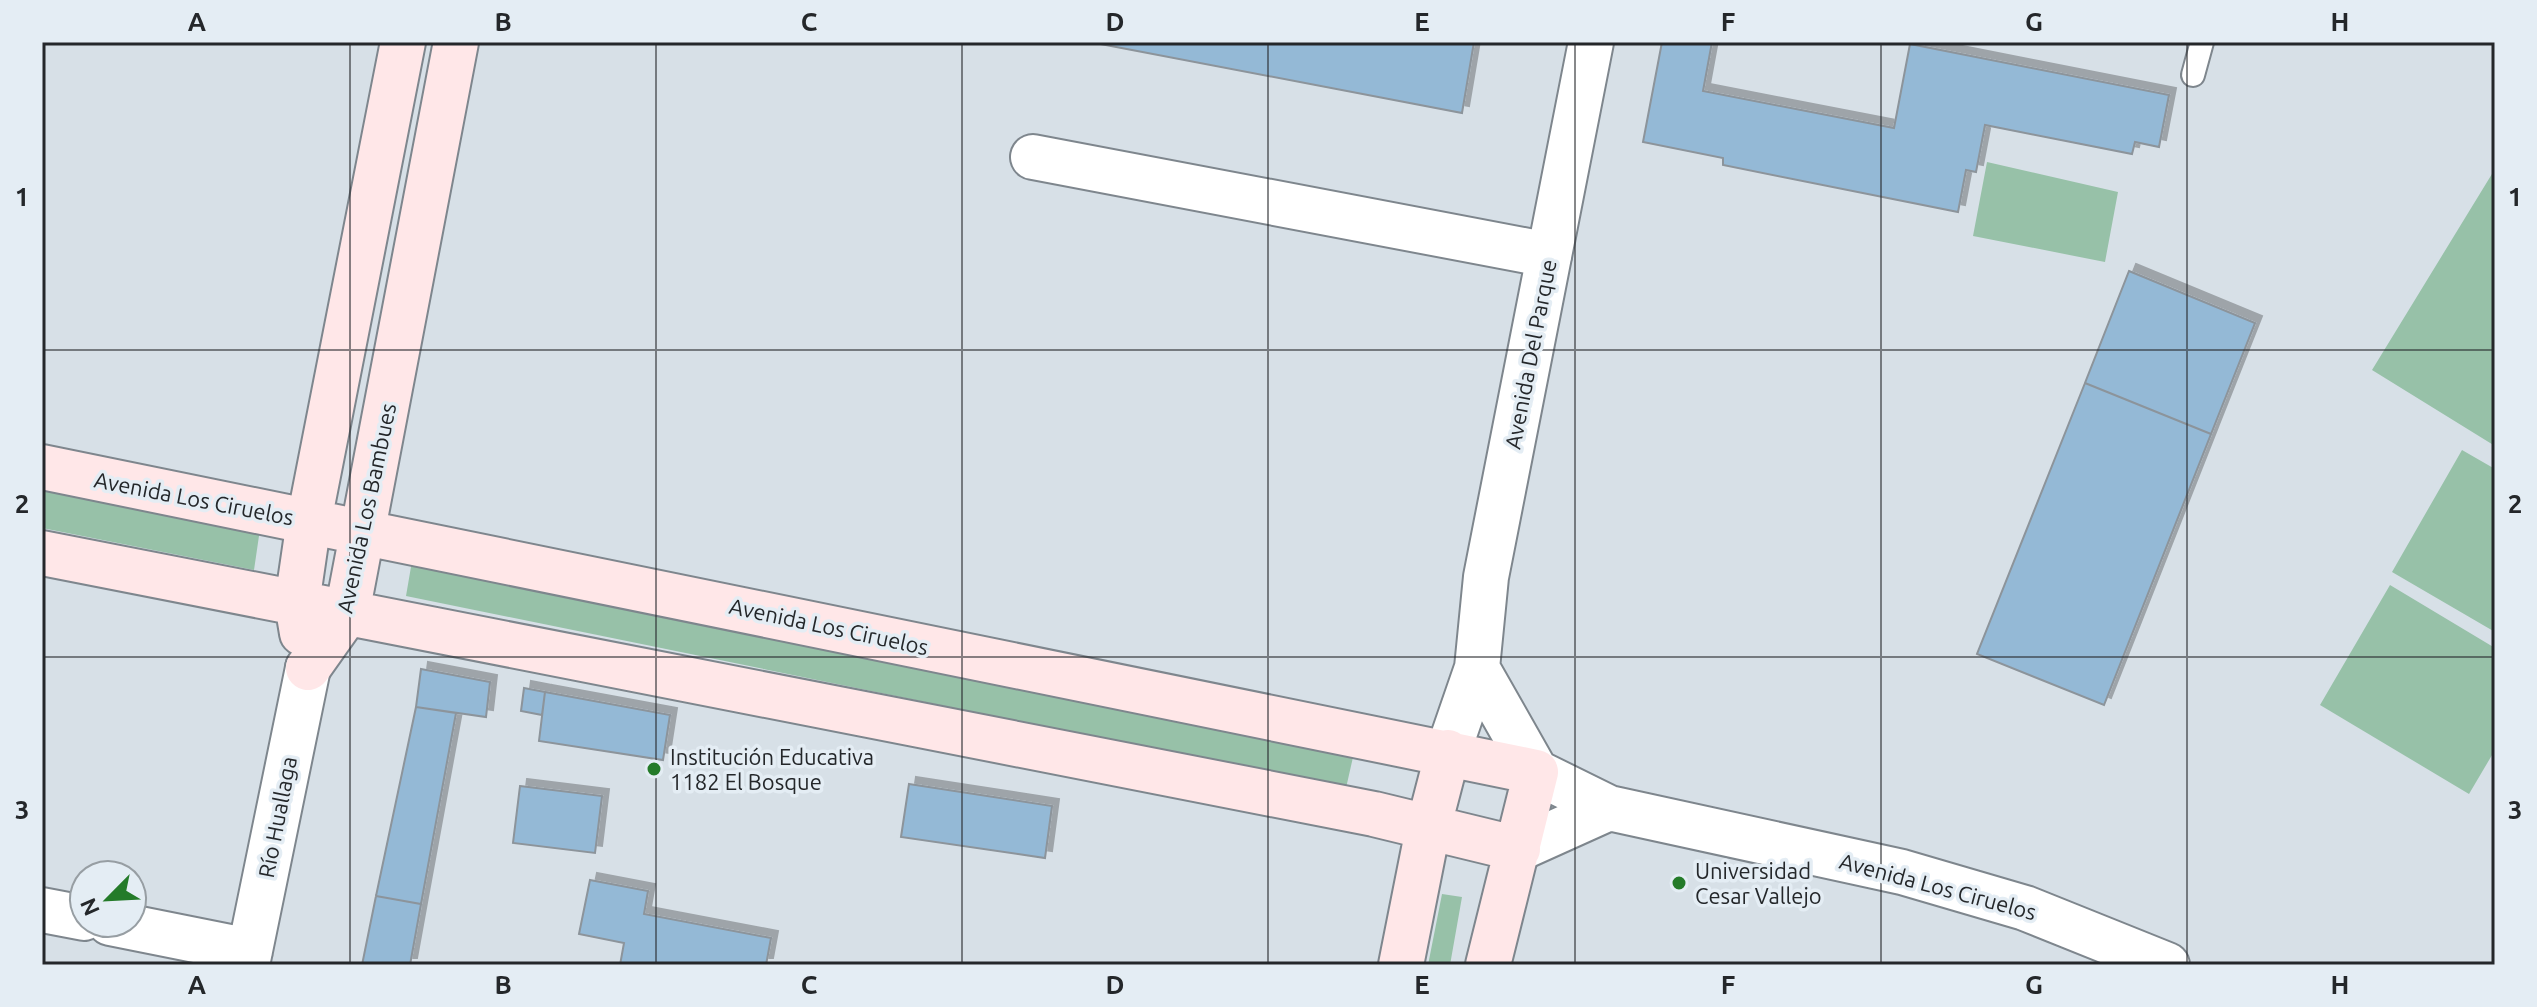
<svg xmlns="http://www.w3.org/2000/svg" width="2537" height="1007" font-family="Ubuntu,sans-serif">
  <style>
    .green { fill: #97c1a8 }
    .building { fill: #94b9d6; stroke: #8c949b; stroke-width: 2; filter: url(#shadow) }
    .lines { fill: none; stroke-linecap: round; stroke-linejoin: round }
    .service-casing { stroke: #7e868d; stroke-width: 26 }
    .minor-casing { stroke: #7e868d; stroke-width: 48 }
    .tertiary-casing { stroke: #7e868d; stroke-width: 48 }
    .secondary-casing { stroke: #7e868d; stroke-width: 48 }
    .service { stroke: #fff; stroke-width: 22 }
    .minor { stroke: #fff; stroke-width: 44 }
    .tertiary { stroke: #fff; stroke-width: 44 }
    .secondary { stroke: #ffe7e8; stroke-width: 44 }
    .grid { fill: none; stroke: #24272a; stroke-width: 2; stroke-opacity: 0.55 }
    .poi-dot { fill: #247b29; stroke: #e4edf4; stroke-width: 3 }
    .labels { text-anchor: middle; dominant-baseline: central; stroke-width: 7; stroke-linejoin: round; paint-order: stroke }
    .street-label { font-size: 22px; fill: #24272a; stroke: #e4edf4 }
    .poi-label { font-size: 22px; fill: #24272a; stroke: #e4edf4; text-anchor: start }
    .neatline { fill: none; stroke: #24272a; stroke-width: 3 }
    .grid-label { font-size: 26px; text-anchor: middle; font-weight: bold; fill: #24272a }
  </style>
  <defs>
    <filter id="shadow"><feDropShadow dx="7" dy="-7" stdDeviation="0" flood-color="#0004"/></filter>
  </defs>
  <rect width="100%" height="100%" fill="#d7e0e7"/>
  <path class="green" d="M 1987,162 L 2118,192 L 2105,262 L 1973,236 Z
    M 2495,169 L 2495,446 L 2372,370 Z
    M 2462,450 L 2495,469 L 2495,632 L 2392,572 Z
    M 42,486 L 260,529 L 254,570 L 42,528 Z
    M 412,561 L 1356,744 L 1346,788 L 406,596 Z
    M 2390,585 L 2495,648 L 2495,750 L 2469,794 L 2320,705 Z
    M 1442,894 L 1462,897 L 1450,965 L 1428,965 Z"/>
  <path class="building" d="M 1090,42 L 1474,42 L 1462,113 Z
    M 1662,42 L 1712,42 L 1703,91 L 1894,128 L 1910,44 L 2169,95 L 2159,147 L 2135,142 L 2132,154 L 1985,125 L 1976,172 L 1966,170 L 1958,212 L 1723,165 L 1723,158 L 1643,142 Z
    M 2129,271 L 2255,323 L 2211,434 L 2085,383 Z
    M 2085,383 L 2211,434 L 2104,705 L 1977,654 Z
    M 421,669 L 490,682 L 486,717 L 416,707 Z
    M 524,688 L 545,692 L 542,715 L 521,711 Z
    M 545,692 L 670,715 L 663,760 L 539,741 Z
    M 416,707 L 456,713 L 421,904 L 376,896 Z
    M 909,784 L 1052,806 L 1045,858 L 901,837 Z
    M 520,786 L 602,796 L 595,853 L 513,843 Z
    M 590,880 L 648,891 L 644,914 L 771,938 L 766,965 L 620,965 L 624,943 L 579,934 Z
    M 376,896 L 421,904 L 410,965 L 362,965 Z"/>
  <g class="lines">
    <g class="service-casing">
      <path id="service" d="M 2193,75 L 2202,42"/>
    </g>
    <g class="minor-casing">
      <path id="minor" d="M 1033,157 L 1549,255
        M 42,910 L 84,918
        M 110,923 L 250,951
        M 247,965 L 308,668"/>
    </g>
    <g class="tertiary-casing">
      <path id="tertiary" d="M 1477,668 L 1536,772 L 1609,808 L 1902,872 L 2025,908 L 2167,965
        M 1448,752 L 1477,668 L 1486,577 L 1591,42
        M 1518,849 L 1609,808"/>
    </g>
    <g class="secondary-casing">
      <path id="secondary" d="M 42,467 L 1536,772 L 1488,965
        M 42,553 L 1374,814 L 1518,849
        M 302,633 L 297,603 L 309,521 L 403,42
        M 308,668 L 347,613 L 456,42
        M 1401,965 L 1428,829 L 1448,752"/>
    </g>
    <use href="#service" class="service"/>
    <use href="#minor" class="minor"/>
    <use href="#tertiary" class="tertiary"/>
    <use href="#secondary" class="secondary"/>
  </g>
  <path class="grid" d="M 350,42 L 350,965M 656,42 L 656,965M 962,42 L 962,965M 1268,42 L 1268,965M 1575,42 L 1575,965M 1881,42 L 1881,965M 2187,42 L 2187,965M 42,350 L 2495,350M 42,657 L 2495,657"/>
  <g class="poi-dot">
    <circle cx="654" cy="769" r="8"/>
    <circle cx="1679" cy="883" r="8"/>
  </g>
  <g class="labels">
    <g class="street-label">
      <text transform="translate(1530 354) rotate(-79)">Avenida Del Parque</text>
      <text transform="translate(194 498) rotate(11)">Avenida Los Ciruelos</text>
      <text transform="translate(366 508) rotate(-78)">Avenida Los Bambues</text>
      <text transform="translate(829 626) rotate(12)">Avenida Los Ciruelos</text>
      <text transform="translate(277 817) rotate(-79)">Río Huallaga</text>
      <text transform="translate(1938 886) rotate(15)">Avenida Los Ciruelos</text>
    </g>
    <g class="poi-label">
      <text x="670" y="756">Institución Educativa<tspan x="670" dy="25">1182 El Bosque</tspan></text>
      <text x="1695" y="870">Universidad<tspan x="1695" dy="25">Cesar Vallejo</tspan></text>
    </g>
  </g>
  <rect width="2537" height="1007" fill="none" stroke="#e4edf4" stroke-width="88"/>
  <g transform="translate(108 899) rotate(246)"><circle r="38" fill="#e4edf4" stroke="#979ea3" stroke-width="2"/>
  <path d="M0-6L14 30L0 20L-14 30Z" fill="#247b29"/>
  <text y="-12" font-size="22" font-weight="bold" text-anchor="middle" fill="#24272a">N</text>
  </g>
  <rect x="44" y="44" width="2449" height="919" class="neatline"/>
  <g class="grid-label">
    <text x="197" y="31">A</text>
    <text x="503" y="31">B</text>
    <text x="809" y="31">C</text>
    <text x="1115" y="31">D</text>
    <text x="1422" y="31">E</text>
    <text x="1728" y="31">F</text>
    <text x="2034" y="31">G</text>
    <text x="2340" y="31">H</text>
    <text x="22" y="206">1</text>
    <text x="2515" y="206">1</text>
    <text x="22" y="513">2</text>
    <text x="2515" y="513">2</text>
    <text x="22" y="819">3</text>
    <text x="2515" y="819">3</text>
    <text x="197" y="994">A</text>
    <text x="503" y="994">B</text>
    <text x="809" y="994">C</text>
    <text x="1115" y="994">D</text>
    <text x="1422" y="994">E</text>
    <text x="1728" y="994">F</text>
    <text x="2034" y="994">G</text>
    <text x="2340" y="994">H</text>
  </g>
</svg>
